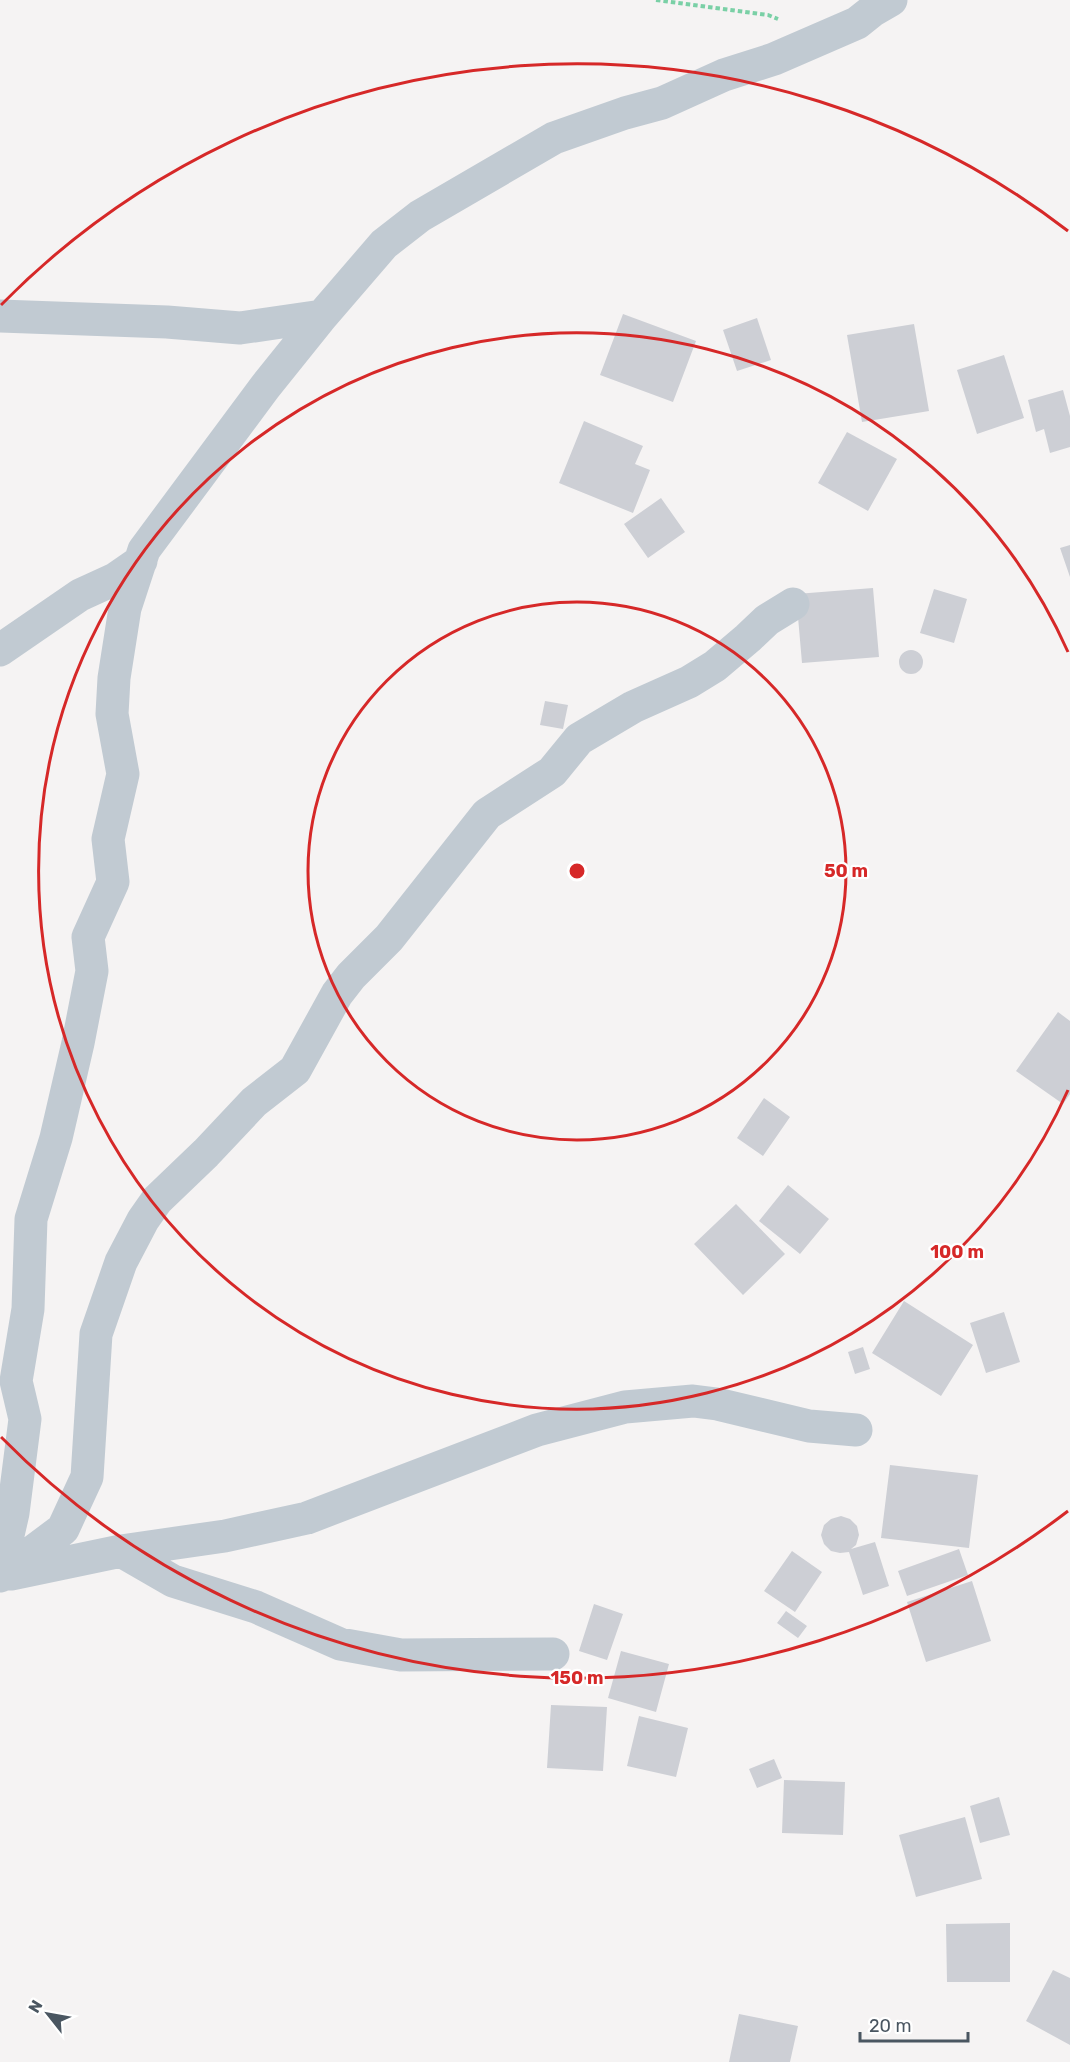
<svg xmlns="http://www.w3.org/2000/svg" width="1070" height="2062" font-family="Rubik,sans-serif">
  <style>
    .building { fill: #cdcfd5 }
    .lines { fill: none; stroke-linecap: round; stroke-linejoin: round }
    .path { stroke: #7ad0a6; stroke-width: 4; stroke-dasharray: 4.5 3; stroke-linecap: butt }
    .minor { stroke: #c1cad2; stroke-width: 33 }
    .ring { fill: none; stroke: #d62828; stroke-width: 3 }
    .centre { fill: #d62828; stroke: #fff; stroke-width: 3 }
    .ring-label { font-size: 18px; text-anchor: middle; font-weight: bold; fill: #d62828; stroke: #fff; stroke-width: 4.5; stroke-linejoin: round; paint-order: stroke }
  </style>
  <rect width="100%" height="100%" fill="#f5f3f3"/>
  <path class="building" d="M 623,314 L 696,341 L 673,402 L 600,375 Z
    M 757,318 L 771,360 L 737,371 L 723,330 Z
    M 914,324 L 929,411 L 862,422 L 847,335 Z
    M 1004,355 L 1024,418 L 977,434 L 957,370 Z
    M 1063,390 L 1070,416 L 1070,447 L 1050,453 L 1044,429 L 1036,432 L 1028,400 Z
    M 584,421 L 643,446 L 635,464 L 650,470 L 633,513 L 559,483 Z
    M 847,432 L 897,459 L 868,511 L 818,483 Z
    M 661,498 L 685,532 L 648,558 L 624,524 Z
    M 1070,545 L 1070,577 L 1060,548 Z
    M 873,588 L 879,657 L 802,663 L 796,594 Z
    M 934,589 L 967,599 L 954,643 L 920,633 Z
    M899 662a12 12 0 1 1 24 0a12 12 0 1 1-24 0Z
    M 545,701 L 568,705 L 563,729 L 540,725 Z
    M 1058,1012 L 1070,1021 L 1070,1094 L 1063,1104 L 1016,1071 Z
    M 764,1098 L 790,1117 L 763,1156 L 737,1138 Z
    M 788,1185 L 829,1219 L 800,1254 L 759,1221 Z
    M 736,1204 L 785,1254 L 743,1295 L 694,1244 Z
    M 904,1301 L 973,1345 L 941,1396 L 872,1353 Z
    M 1004,1312 L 1020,1362 L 986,1373 L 970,1323 Z
    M 863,1347 L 870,1369 L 855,1374 L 848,1352 Z
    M 890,1465 L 978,1475 L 969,1548 L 881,1538 Z
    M 841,1516 L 850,1519 L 857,1526 L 859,1535 L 856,1545 L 851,1549 L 875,1542 L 889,1586 L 863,1595 L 849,1552 L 840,1553 L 831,1551 L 824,1544 L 821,1535 L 824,1525 L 831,1519 Z
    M 959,1549 L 968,1575 L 907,1596 L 898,1571 Z
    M 792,1551 L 822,1572 L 795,1612 L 764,1591 Z
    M 972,1581 L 991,1641 L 926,1662 L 907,1602 Z
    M 594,1604 L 623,1614 L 607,1660 L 579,1651 Z
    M 786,1611 L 807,1626 L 798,1638 L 777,1623 Z
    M 621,1651 L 669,1664 L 656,1712 L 608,1698 Z
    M 551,1705 L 607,1707 L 603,1771 L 547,1768 Z
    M 639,1716 L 688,1728 L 676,1777 L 627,1766 Z
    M 774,1759 L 782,1778 L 757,1788 L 749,1769 Z
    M 784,1780 L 845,1782 L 843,1835 L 782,1833 Z
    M 999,1797 L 1010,1835 L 980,1843 L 970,1806 Z
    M 965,1817 L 982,1879 L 916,1897 L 899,1835 Z
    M 1010,1923 L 1010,1982 L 947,1982 L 946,1924 Z
    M 1053,1970 L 1070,1978 L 1070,2045 L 1026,2021 Z
    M 739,2014 L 798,2026 L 790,2062 L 729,2062 Z"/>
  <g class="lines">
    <path class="path" d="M 656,0 L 768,15 L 778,19"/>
    <path class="minor" d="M 0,316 L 167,322 L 240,328 L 322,316
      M 0,650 L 80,595 L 115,579 L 141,561
      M 121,1551 L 173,1581 L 256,1607 L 340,1644 L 401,1655 L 553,1654
      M 0,1570 L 13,1513 L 25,1419 L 16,1381 L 28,1309 L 31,1219 L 56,1138 L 78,1043 L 92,971 L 88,937 L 113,882 L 108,839 L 123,774 L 112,714 L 114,678 L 125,608 L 144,550 L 265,387 L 322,316 L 384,244 L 420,216 L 554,138 L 625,113 L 662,103 L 724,75 L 774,59 L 857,23 L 872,11 L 891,0
      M 11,1574 L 121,1551 L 225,1536 L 307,1518 L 537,1430 L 625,1407 L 693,1401 L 717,1404 L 809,1426 L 856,1430
      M 0,1576 L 63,1529 L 87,1477 L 96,1334 L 121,1262 L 143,1220 L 157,1200 L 206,1153 L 254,1102 L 295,1070 L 337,994 L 351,976 L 389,938 L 487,814 L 552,772 L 579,739 L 633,707 L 689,682 L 715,666 L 748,638 L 767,620 L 793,604"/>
  </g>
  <g class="ring">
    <circle cx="577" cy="871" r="269"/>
    <path d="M1068 1090A538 538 0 1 1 1068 652"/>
    <path d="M1068 1511A807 807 0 0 1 1 1437M1 305A807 807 0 0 1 1068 231"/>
  </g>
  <circle cx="577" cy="871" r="9" class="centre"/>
  <g class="ring-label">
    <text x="846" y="877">50 m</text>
    <text x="957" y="1258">100 m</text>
    <text x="577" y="1684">150 m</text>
  </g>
  <g transform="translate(48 2014) rotate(301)" stroke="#ffffff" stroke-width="4.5" paint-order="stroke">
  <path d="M0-4.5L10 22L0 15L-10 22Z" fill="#4a5661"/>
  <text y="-9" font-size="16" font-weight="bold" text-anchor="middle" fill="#4a5661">N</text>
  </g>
  <path d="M860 2032v9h108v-9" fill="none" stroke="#4a5661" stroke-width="3"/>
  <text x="869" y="2032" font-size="18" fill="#4a5661" stroke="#ffffff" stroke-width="4.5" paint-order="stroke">20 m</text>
</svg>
